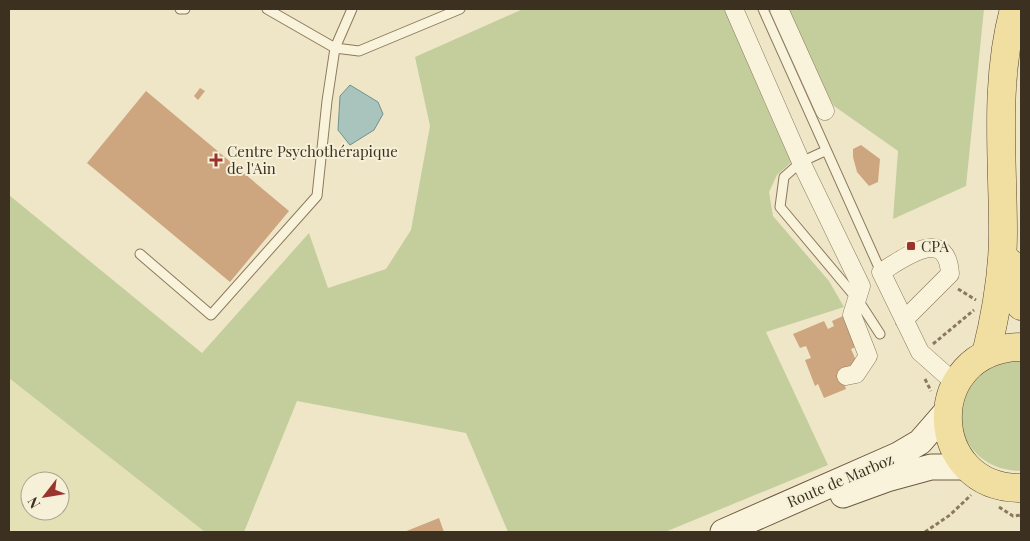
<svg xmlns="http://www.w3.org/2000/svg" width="1030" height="541" font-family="'Playfair Display',serif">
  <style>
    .farmland { fill: #e5e1b6; fill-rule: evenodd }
    .green { fill: #c4ce9c }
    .water { fill: #a9c3bd; stroke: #6f928c }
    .building { fill: #cda57e }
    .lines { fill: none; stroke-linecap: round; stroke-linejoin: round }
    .lane-casing { stroke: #8c795d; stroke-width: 11 }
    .street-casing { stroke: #8c795d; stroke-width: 19 }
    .secondary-casing { stroke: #6e5a40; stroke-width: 27 }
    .primary-casing { stroke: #5a4731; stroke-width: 29 }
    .path { stroke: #8c795d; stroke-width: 3; stroke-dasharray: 4 2.5; stroke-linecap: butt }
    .lane { stroke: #f9f3dc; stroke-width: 9 }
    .street { stroke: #f9f3dc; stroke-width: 18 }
    .secondary { stroke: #f9f3dc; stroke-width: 25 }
    .primary { stroke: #f1dea1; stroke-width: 28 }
    .poi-dot { fill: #9b342d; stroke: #f6f0d8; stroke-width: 2 }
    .labels { text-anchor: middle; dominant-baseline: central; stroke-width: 4; stroke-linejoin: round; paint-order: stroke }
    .poi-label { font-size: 15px; fill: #3c3020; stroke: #f6f0d8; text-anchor: start }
    .street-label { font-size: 15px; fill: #3c3020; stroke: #f6f0d8 }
  </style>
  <rect width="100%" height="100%" fill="#efe6c8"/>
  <path class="farmland" d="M 9,378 L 205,532 L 9,532 ZM 30,481 L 60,481 L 60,511 L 30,511 Z"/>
  <path class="green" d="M 523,9 L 727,9 L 796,158 L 777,175 L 769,192 L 773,216 L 829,281 L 844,307 L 766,332 L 828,465 L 665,532 L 508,532 L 466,433 L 297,401 L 244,532 L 205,532 L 9,378 L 9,195 L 202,353 L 309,233 L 328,288 L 386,269 L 411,230 L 430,126 L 415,57 Z
    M 784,9 L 984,9 L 966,186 L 893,219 L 898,151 L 834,106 L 809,64 Z
    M 1021,360 L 1021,471 C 954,471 937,386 998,363 C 1005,360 1014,361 1021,360 Z"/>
  <path class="water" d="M 350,85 L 378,102 L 383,114 L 374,130 L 350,145 L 338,130 L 340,96 Z"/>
  <path class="building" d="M 200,88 L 205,91 L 198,100 L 194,96 Z
    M 146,91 L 289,211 L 230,282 L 87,163 Z
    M 861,145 L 880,159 L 878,182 L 869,186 L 857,172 L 853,157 L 853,149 Z
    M 843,316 L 856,347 L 851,349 L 858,365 L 840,373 L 846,389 L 824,398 L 818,384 L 815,386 L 805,360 L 811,358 L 806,346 L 800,348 L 793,334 L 824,321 L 828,329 L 834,326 L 832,321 Z
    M 439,518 L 444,532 L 404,532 Z"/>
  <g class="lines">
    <g class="lane-casing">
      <path id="lane" d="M 180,9 L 185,9
        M 267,9 L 335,48 L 352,9
        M 763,9 L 881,272
        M 825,151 L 801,162 L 784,177 L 780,207 L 858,300 L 880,334
        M 140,254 L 211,315 L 317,196 L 327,101 L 335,48 L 359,51 L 460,9"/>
    </g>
    <g class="street-casing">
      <path id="street" d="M 734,9 L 801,162 L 861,286 L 852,315 L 868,356 L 856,374 L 846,376
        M 779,9 L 825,111
        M 904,320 L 950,274 C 947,225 904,258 881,272 L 920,352 L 956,384"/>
    </g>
    <g class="secondary-casing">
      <path id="secondary" d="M 843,495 L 887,479 L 931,467 L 967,467
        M 723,532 L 898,455 L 920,442 L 947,411"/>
    </g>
    <g class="primary-casing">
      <path id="primary" d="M 1009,262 L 1021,306
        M 1021,347 C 921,349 926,489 1021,488
        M 986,354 C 996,314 1003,274 1003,233 C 1003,157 994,84 1014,9"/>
    </g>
    <path class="path" d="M 958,289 L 976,300
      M 933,344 L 974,310
      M 925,379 L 931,391
      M 999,507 L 1013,516 L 1021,515
      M 925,532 L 950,515 L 971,495"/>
    <use href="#lane" class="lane"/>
    <use href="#street" class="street"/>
    <use href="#secondary" class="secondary"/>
    <use href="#primary" class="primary"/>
  </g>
  <g class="poi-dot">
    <path d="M213.5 152.5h5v5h5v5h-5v5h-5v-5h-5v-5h5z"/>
    <rect x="906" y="241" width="10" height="10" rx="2.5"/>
  </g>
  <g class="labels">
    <g class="poi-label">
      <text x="227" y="151">Centre Psychothérapique<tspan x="227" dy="17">de l'Ain</tspan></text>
      <text x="921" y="246">CPA</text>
    </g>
    <g class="street-label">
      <text transform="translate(840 480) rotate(-23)">Route de Marboz</text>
    </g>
  </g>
  <rect width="1030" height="541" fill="none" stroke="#3c3020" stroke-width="20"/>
  <g transform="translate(45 496) rotate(239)"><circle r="24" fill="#f6f0d8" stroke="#aca38e"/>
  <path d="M0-4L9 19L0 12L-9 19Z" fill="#9b342d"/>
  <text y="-8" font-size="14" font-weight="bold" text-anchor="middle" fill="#3c3020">N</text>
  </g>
</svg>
